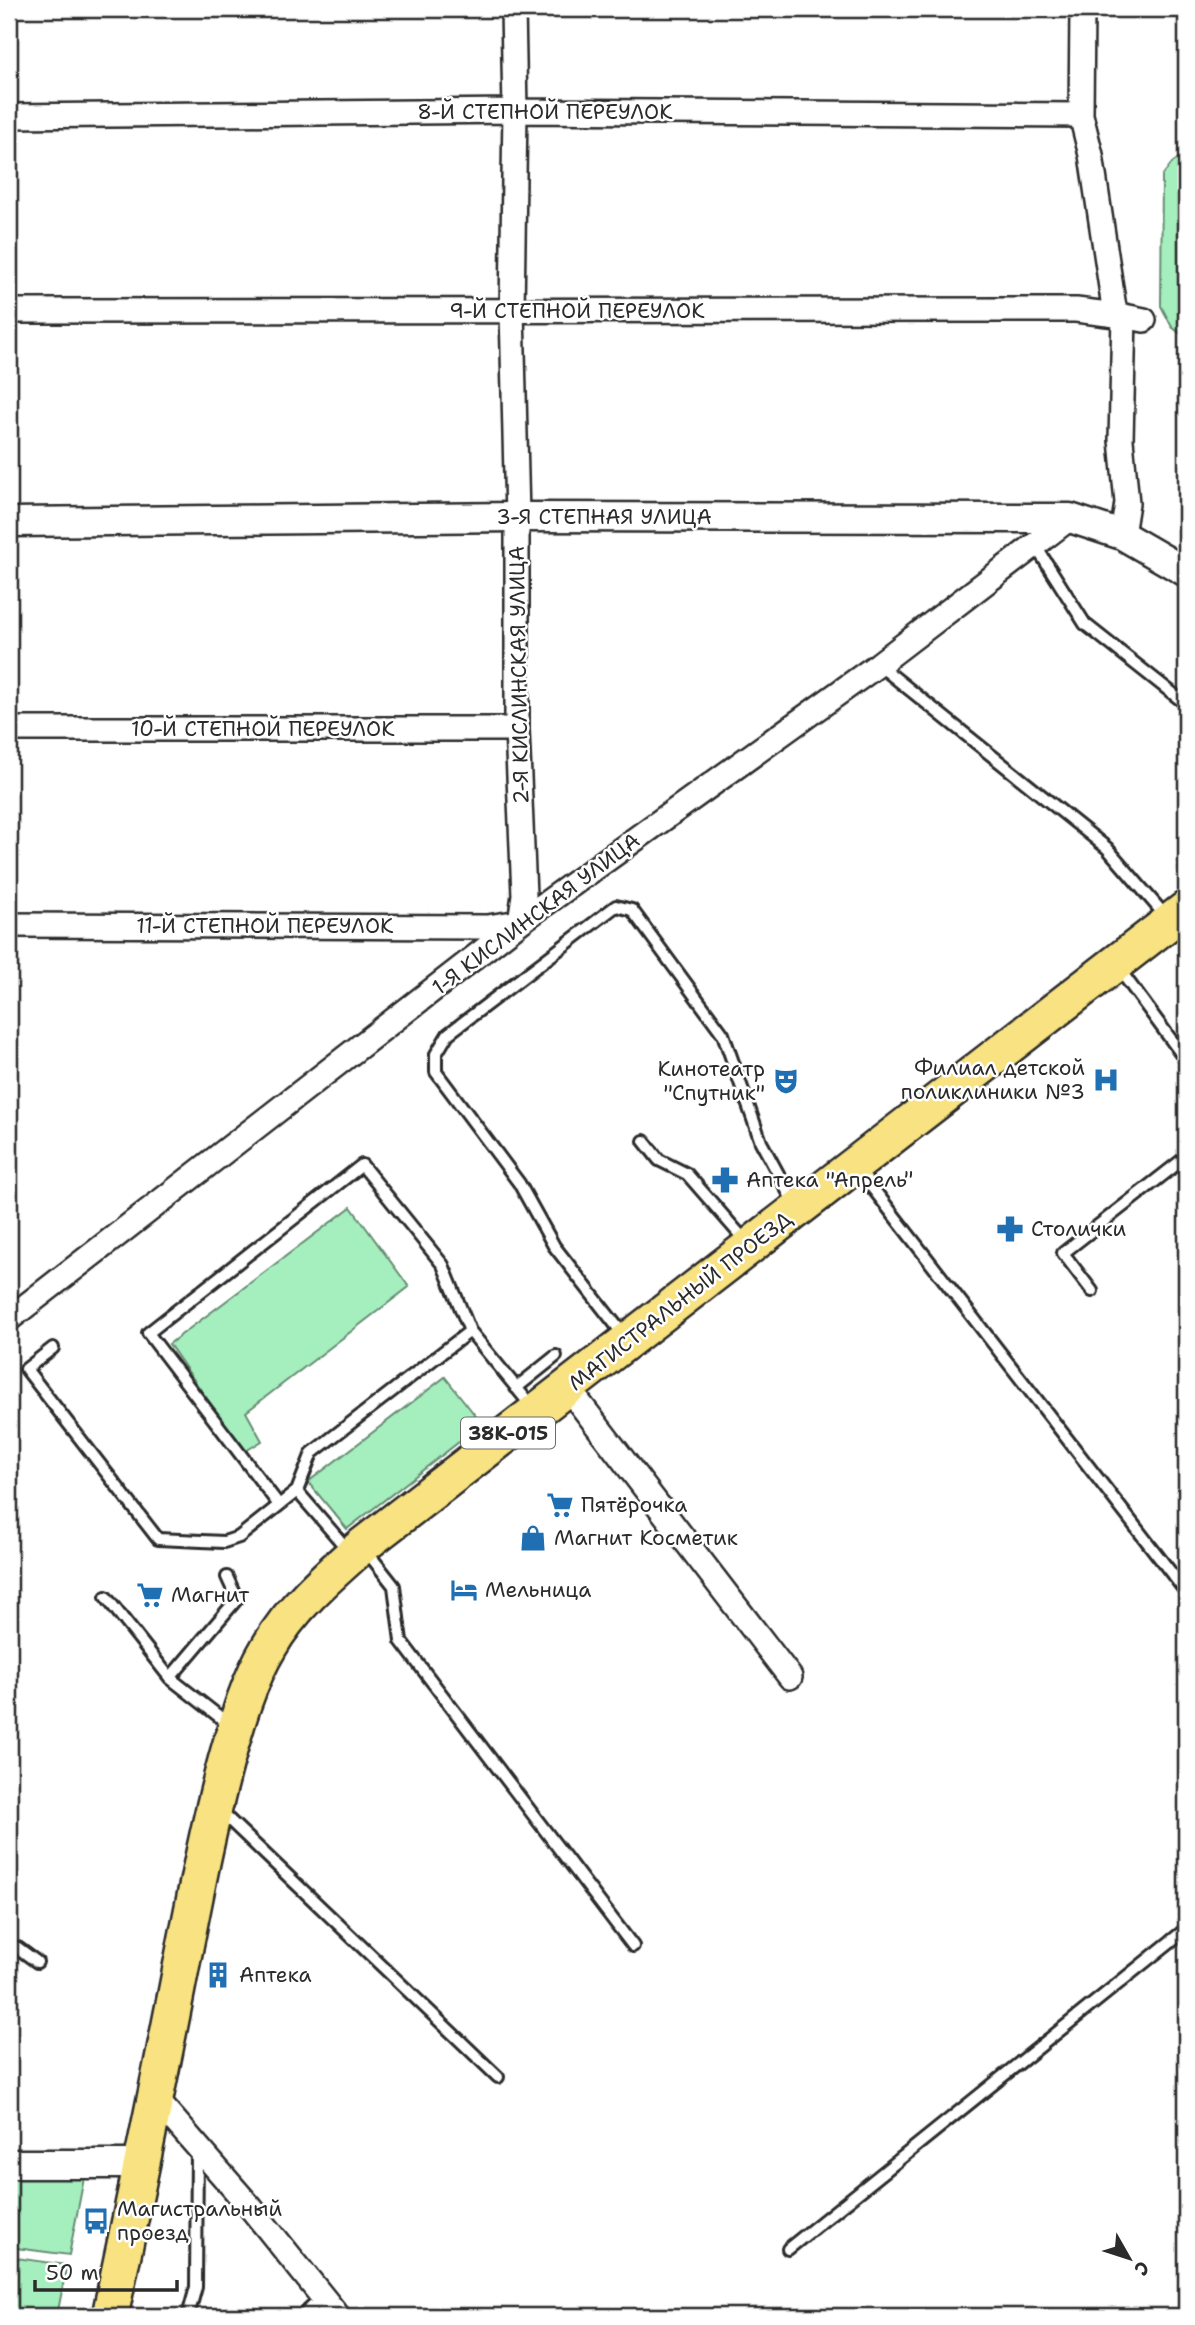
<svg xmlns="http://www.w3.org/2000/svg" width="1195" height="2325" font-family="'Shantell Sans',sans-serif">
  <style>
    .green { fill: #a5efbe; stroke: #688d74; stroke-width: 2 }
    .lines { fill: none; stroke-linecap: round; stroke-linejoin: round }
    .service-casing { stroke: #2b2b2b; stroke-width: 16 }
    .minor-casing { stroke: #2b2b2b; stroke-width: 28 }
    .tertiary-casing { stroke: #2b2b2b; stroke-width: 33 }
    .primary-casing { stroke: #2b2b2b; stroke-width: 40 }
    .service { stroke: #fff; stroke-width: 10 }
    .minor { stroke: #fff; stroke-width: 23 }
    .tertiary { stroke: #fff; stroke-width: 28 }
    .primary { stroke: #f8e281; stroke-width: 35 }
    .labels { text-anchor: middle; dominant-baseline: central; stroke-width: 5; stroke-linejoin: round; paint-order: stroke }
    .shield { fill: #fff; stroke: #6b6b6b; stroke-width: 2 }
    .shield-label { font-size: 19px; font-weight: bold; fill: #2b2b2b }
    .street-label { font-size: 21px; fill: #2b2b2b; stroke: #fff }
    .poi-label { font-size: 21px; fill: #2b2b2b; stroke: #fff; text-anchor: start }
  </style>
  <rect width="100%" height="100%" fill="#fff"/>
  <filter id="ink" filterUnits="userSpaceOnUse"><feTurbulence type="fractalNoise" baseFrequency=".0143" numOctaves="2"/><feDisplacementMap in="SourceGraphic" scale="14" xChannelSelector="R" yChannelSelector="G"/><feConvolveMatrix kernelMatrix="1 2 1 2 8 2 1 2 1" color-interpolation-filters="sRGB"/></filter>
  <g filter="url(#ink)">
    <path class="green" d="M 1186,153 L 1186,338 L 1172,327 L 1161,306 L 1162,176 L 1172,163 Z
      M 351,1207 L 409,1287 L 246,1412 L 262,1441 L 244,1452 L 169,1344 Z
      M 445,1377 L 482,1424 L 347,1529 L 308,1482 Z
      M 85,2173 L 69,2255 L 9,2247 L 9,2175 Z
      M 9,2257 L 67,2265 L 57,2316 L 9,2316 Z"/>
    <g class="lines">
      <g class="service-casing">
        <path id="service" d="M 1035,545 L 1085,624 L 1186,704
          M 879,665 L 1107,848 L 1168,919
          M 1119,969 L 1186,1060
          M 644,1141 L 659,1160 L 687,1174 L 748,1244
          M 857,1168 L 1186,1592
          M 1092,1291 L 1063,1253 L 1186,1157
          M 626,1338 L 554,1246 L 519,1183 L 436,1072 L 436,1054 L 448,1034 L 616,906 L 632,910 L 723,1034 L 761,1142 L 795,1205
          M 53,1348 L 26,1369 L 158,1539 L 224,1542 L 239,1537 L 297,1491 L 348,1550
          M 516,1388 L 556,1356
          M 297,1491 L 312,1453 L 470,1331 L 533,1408
          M 279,1505 L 148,1333 L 362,1165 L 443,1265 L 470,1331
          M 364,1548 L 394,1586 L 401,1641 L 633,1946
          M 106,1597 L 170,1678 L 230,1725
          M 170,1678 L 237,1599 L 227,1577
          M 219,1810 L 498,2077
          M 9,1946 L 18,1948 L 37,1962
          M 788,2249 L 1186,1929
          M 188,2316 L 196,2287 L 197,2149
          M 302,2316 L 323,2297"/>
      </g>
      <g class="minor-casing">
        <path id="minor" d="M 1082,9 L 1081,115 L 1091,155 L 1115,314
          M 9,116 L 515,111 L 1081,115
          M 9,311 L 1076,310 L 1124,316 L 1144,320
          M 1122,535 L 1127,503 L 1121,440 L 1124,316
          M 9,729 L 517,729
          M 9,925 L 487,927 L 520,922 L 524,895 L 517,729 L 517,517 L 512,310 L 515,111 L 513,9
          M 9,1319 L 520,922 L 879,664 L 1070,518
          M 568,1388 L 790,1677
          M 156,2099 L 251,2208 L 338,2316"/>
      </g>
      <g class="tertiary-casing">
        <path id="tertiary" d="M 9,522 L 517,517 L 1070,518 L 1122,535 L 1186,572
          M 9,2164 L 142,2164"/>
      </g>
      <g class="primary-casing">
        <path id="primary" d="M 110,2316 C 134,2202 158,2088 180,1973 C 194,1902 207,1831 226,1761 C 237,1722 248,1682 269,1647 C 291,1608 328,1576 362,1546 L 1186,909"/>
      </g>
      <use href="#service" class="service"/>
      <use href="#minor" class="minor"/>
      <use href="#tertiary" class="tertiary"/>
      <use href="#primary" class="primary"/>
    </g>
  </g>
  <defs>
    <g id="hospital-bare" transform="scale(2.1)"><path d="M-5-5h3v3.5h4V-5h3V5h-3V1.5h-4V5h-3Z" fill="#1f6fb2" stroke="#fff" stroke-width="2.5" paint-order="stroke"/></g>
    <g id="theatre-bare" transform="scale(2.1)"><path d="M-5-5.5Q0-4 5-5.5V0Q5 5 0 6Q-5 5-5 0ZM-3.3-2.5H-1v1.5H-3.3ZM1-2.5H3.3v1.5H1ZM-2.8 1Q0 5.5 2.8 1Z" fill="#1f6fb2" stroke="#fff" stroke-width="2.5" paint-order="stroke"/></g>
    <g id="pharmacy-bare" transform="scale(2.1)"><path d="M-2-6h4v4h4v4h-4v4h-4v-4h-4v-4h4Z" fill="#1f6fb2" stroke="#fff" stroke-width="2.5" paint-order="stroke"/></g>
    <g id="supermarket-bare" transform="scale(2.1)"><path d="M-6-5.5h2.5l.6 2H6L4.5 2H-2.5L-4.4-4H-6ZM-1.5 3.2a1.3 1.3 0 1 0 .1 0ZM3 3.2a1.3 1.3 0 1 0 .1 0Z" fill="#1f6fb2" stroke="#fff" stroke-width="2.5" paint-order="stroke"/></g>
    <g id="shop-bare" transform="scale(2.1)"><path d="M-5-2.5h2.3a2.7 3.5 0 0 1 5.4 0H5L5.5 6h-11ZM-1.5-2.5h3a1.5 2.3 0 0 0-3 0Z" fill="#1f6fb2" stroke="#fff" stroke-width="2.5" paint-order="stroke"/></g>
    <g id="hotel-bare" transform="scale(2.1)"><path d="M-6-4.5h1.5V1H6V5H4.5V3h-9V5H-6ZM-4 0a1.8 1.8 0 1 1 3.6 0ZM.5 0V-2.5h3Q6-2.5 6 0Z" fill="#1f6fb2" stroke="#fff" stroke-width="2.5" paint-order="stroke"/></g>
    <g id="building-bare" transform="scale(2.1)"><path d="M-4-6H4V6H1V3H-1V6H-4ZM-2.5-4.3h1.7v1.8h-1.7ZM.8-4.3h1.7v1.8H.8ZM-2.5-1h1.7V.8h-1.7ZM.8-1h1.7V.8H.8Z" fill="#1f6fb2" stroke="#fff" stroke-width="2.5" paint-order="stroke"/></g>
    <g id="bus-bare" transform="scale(2.1)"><path d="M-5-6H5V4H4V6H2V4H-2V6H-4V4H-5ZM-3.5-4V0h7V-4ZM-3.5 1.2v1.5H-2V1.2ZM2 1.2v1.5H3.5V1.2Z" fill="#1f6fb2" stroke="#fff" stroke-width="2.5" paint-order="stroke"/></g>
  </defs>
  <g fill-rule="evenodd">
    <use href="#hospital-bare" x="1106" y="1080"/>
    <use href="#theatre-bare" x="786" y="1081"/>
    <use href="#pharmacy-bare" x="725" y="1180"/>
    <use href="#pharmacy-bare" x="1010" y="1229"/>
    <use href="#supermarket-bare" x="560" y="1505"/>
    <use href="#shop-bare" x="533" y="1538"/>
    <use href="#hotel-bare" x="464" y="1590"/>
    <use href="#supermarket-bare" x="150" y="1595"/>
    <use href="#building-bare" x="218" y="1975"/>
    <use href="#bus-bare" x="96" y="2221"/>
  </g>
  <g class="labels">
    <rect class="shield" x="461" y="1417.5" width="94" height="31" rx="5"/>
    <g class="shield-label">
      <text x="508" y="1433">38К-015</text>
    </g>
    <g class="street-label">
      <text x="545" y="112">8-Й СТЕПНОЙ ПЕРЕУЛОК</text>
      <text x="577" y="311">9-Й СТЕПНОЙ ПЕРЕУЛОК</text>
      <text x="604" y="517">3-Я СТЕПНАЯ УЛИЦА</text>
      <text transform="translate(519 675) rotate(-91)">2-Я КИСЛИНСКАЯ УЛИЦА</text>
      <text x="263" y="729">10-Й СТЕПНОЙ ПЕРЕУЛОК</text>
      <text transform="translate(536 914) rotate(-37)">1-Я КИСЛИНСКАЯ УЛИЦА</text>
      <text x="265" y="926">11-Й СТЕПНОЙ ПЕРЕУЛОК</text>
      <text transform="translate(680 1301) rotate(-38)">МАГИСТРАЛЬНЫЙ ПРОЕЗД</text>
    </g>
    <g class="poi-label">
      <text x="1085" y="1068" text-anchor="end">Филиал детской<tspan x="1085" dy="24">поликлиники №3</tspan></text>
      <text x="765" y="1069" text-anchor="end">Кинотеатр<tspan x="765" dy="24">"Спутник"</tspan></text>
      <text x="746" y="1180">Аптека "Апрель"</text>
      <text x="1031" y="1229">Столички</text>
      <text x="581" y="1505">Пятёрочка</text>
      <text x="554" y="1538">Магнит Косметик</text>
      <text x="485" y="1590">Мельница</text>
      <text x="171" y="1595">Магнит</text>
      <text x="239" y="1975">Аптека</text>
      <text x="117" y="2209">Магистральный<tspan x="117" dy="24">проезд</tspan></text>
    </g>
  </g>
  <rect width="1195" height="2325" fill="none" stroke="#fff" stroke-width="35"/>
  <rect x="18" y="18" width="1160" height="2290" fill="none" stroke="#2b2b2b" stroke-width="2.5" filter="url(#ink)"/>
  <g transform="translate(1129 2258) rotate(129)" stroke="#ffffff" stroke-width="5" paint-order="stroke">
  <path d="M0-5L12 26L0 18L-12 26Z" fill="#2b2b2b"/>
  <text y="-10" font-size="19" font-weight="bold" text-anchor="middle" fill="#2b2b2b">С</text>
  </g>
  <path d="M35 2280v10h142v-10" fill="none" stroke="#2b2b2b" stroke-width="3.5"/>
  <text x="46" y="2280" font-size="21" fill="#2b2b2b" stroke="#ffffff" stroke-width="5" paint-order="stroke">50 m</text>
</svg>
